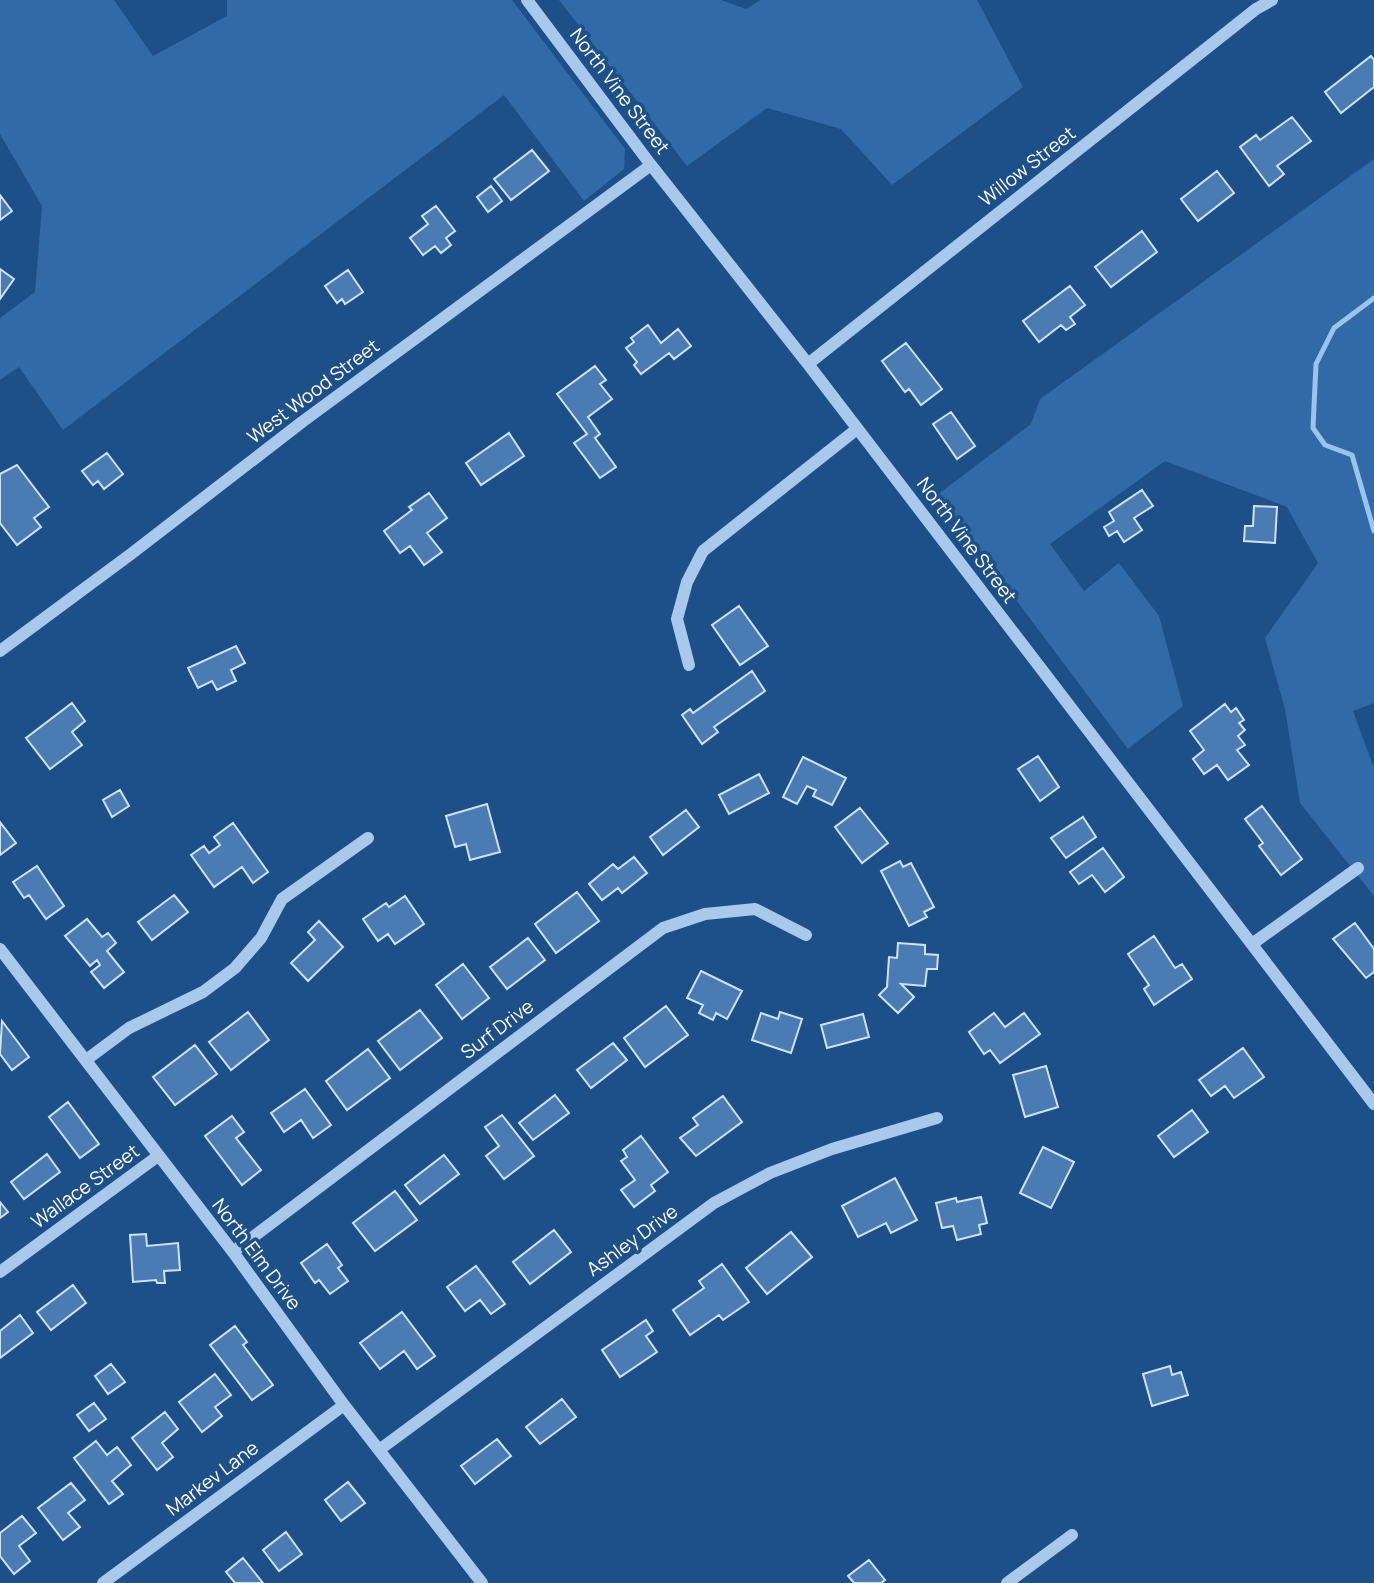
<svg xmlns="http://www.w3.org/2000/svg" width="1374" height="1583" font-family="Manrope,sans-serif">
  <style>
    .green { fill: #316aa7 }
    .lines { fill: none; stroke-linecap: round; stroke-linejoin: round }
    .stream { stroke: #9bc4ed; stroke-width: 5 }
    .building { fill: #4a7cb3; stroke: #cde2f9; stroke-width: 2 }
    .minor { stroke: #a8c9ec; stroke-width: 12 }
    .labels { text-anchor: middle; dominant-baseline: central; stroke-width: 7; stroke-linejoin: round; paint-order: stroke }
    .street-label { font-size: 19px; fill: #fff; stroke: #1d5089 }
  </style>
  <rect width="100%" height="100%" fill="#1d5089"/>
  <path class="green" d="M 0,0 L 114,0 L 153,56 L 227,16 L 227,0 L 512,0 L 625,149 L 624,169 L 584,201 L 504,95 L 63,430 L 19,367 L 0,380 L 0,318 L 35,292 L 42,206 L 0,134 Z
    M 559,0 L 721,0 L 746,9 L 760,0 L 977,0 L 1023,87 L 892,185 L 841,129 L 767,108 L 687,166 Z
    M 1374,159 L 1374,703 L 1353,711 L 1374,768 L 1374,896 L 1300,803 L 1285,709 L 1265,638 L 1318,563 L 1287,507 L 1165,461 L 1050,544 L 1084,591 L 1119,563 L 1159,616 L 1183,706 L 1128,749 L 937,495 L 1031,424 L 1040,399 Z"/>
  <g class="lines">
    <path class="stream" d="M 1374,298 L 1334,328 L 1316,364 L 1313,428 L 1325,445 L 1352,455 L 1374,531"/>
  </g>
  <path class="building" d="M 1371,56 L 1374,60 L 1374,87 L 1341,113 L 1325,92 Z
    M 1292,117 L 1311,141 L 1277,166 L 1284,174 L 1269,186 L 1240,147 L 1256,135 L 1260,140 Z
    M 532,150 L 549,171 L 511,200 L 494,179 Z
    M 1217,171 L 1234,193 L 1198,221 L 1181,199 Z
    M 491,186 L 502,201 L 488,212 L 477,197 Z
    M 0,195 L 12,211 L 0,220 Z
    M 436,206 L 455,231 L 446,238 L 451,245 L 441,253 L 435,246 L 423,255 L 410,238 L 428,224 L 422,216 Z
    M 1142,231 L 1157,252 L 1111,287 L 1095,267 Z
    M 0,269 L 14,279 L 0,299 Z
    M 348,270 L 363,292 L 345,304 L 342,299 L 337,303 L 325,286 Z
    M 1070,286 L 1085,305 L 1070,317 L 1075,324 L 1066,330 L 1061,325 L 1039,342 L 1023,321 Z
    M 648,325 L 661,343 L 678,329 L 691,346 L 674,359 L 669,353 L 641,374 L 634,365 L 637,362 L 626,348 L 634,342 L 631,338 Z
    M 906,343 L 942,389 L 921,405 L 909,389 L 905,392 L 882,361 Z
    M 595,366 L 606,380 L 600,384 L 612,399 L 588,417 L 600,434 L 595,438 L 616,467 L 600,478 L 574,443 L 587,434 L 557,394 Z
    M 951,412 L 975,446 L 957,459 L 933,424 Z
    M 509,433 L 524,456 L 481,485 L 466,463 Z
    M 107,453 L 123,474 L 104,489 L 98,481 L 93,485 L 82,471 Z
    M 17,465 L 49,507 L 34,518 L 41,527 L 17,545 L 0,523 L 0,474 Z
    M 1142,490 L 1153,506 L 1134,518 L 1142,530 L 1124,542 L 1117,531 L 1109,536 L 1104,527 L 1114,521 L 1109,512 Z
    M 429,493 L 447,518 L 427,533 L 442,552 L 424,565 L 410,546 L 400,553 L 384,531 L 412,510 L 409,507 Z
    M 1254,506 L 1277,507 L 1275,543 L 1244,541 L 1245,526 L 1253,526 Z
    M 739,606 L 768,646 L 740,665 L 712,625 Z
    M 236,646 L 245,663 L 231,670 L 236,681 L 217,690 L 212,681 L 198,688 L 188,668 Z
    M 752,671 L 765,691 L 714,727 L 718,732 L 702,744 L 682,715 L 690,709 L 693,713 Z
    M 72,703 L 85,721 L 72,732 L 82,745 L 50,769 L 26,738 Z
    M 1225,704 L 1231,712 L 1236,708 L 1244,720 L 1239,723 L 1245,730 L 1238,736 L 1245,745 L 1237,750 L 1249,765 L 1228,780 L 1217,765 L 1204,774 L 1193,759 L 1204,750 L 1190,731 Z
    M 1038,756 L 1059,787 L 1040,801 L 1018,769 Z
    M 803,757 L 846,778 L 832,805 L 813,796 L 816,790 L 807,786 L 797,804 L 783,797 Z
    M 759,774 L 769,793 L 729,814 L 719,795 Z
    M 120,790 L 129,806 L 112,817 L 103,800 Z
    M 487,804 L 500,852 L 470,860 L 466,844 L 455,847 L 446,816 Z
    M 1262,806 L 1302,859 L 1281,875 L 1259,846 L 1263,843 L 1245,819 Z
    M 860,808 L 888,843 L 862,863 L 835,827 Z
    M 686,810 L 699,827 L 663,855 L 650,837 Z
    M 1083,817 L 1096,837 L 1066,858 L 1051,838 Z
    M 0,822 L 16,843 L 0,855 Z
    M 233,823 L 268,872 L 253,883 L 242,867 L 214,887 L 191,855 L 204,846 L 209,853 L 220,845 L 214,837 Z
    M 1103,848 L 1124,877 L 1105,892 L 1092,875 L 1079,884 L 1070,872 Z
    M 634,857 L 647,873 L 622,893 L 618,888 L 602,900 L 589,884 L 613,864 L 618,869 Z
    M 900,861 L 903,867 L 911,863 L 934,907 L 924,912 L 927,917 L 909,926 L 881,871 Z
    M 37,866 L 64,906 L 46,919 L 29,895 L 24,898 L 13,882 Z
    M 577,892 L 599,921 L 556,953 L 535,924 Z
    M 174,895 L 188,912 L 152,940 L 138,922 Z
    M 405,896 L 424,924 L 395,944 L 388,934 L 378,941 L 363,919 L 386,903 L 389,907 Z
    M 87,919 L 102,937 L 108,933 L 116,943 L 107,951 L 124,972 L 104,988 L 91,972 L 100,965 L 97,960 L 90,966 L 65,936 Z
    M 319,921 L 343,947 L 308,981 L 291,963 L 315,940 L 308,932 Z
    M 1355,923 L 1374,949 L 1374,972 L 1366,978 L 1333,939 Z
    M 1154,936 L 1175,968 L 1182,964 L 1192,979 L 1154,1005 L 1144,989 L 1149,985 L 1128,954 Z
    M 528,938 L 545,960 L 507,989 L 490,967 Z
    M 898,943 L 925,945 L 925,954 L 938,955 L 937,969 L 927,969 L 925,986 L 901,984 L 914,997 L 898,1013 L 879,995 L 887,987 L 889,957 L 897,958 Z
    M 463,964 L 489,998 L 462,1019 L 436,985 Z
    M 701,971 L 742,991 L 727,1019 L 716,1013 L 713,1020 L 699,1013 L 703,1005 L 687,998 Z
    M 666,1006 L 688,1035 L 645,1067 L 624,1038 Z
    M 420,1010 L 442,1038 L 400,1070 L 378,1041 Z
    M 248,1012 L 269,1040 L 231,1070 L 209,1042 Z
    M 780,1012 L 802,1019 L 791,1053 L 752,1040 L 761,1013 L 778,1019 Z
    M 994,1013 L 1005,1027 L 1024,1013 L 1040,1034 L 1000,1063 L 990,1050 L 984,1054 L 969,1032 Z
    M 863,1014 L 869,1037 L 827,1048 L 821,1025 Z
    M 2,1021 L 29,1057 L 12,1070 L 0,1054 Z
    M 613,1043 L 627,1060 L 591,1088 L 577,1070 Z
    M 195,1045 L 217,1074 L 175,1105 L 153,1077 Z
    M 1243,1048 L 1264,1077 L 1234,1098 L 1225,1086 L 1211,1096 L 1199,1080 Z
    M 368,1049 L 390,1078 L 347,1110 L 326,1081 Z
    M 1046,1066 L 1058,1107 L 1025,1117 L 1013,1075 Z
    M 305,1089 L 331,1125 L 313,1138 L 301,1120 L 284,1132 L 271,1113 Z
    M 555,1095 L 569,1113 L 533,1140 L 519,1123 Z
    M 723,1096 L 742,1122 L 696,1156 L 680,1138 L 698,1125 L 693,1118 Z
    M 68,1102 L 99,1144 L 80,1158 L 49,1117 Z
    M 1192,1110 L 1208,1132 L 1174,1157 L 1158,1136 Z
    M 502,1115 L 534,1156 L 504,1179 L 486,1156 L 499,1146 L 485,1127 Z
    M 232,1116 L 244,1132 L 236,1138 L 261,1170 L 242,1185 L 205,1136 Z
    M 641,1136 L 668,1172 L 651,1185 L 655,1191 L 634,1207 L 621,1190 L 635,1180 L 621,1161 L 627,1157 L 623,1150 Z
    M 1043,1147 L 1074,1162 L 1051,1208 L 1020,1193 Z
    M 47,1154 L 60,1172 L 24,1199 L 11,1182 Z
    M 444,1155 L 459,1174 L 420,1204 L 405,1185 Z
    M 895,1178 L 917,1220 L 891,1233 L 886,1223 L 858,1237 L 842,1206 Z
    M 395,1191 L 417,1220 L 375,1251 L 353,1223 Z
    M 981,1197 L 987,1223 L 979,1225 L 981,1234 L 957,1240 L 953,1226 L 942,1228 L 936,1203 L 956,1198 L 957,1202 Z
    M 0,1202 L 8,1212 L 0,1218 Z
    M 554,1230 L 571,1252 L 530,1284 L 513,1262 Z
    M 791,1232 L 812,1257 L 767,1294 L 746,1268 Z
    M 146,1234 L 147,1246 L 178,1243 L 180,1270 L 164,1271 L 165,1283 L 157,1283 L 156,1280 L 133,1282 L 130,1235 Z
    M 327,1244 L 342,1265 L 338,1268 L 348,1281 L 330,1294 L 319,1280 L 315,1283 L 301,1263 Z
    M 722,1264 L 749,1302 L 723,1320 L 719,1315 L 690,1335 L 673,1310 L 704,1288 L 699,1281 Z
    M 476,1266 L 505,1304 L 491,1314 L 480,1300 L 465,1311 L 447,1287 Z
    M 73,1285 L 86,1303 L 51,1330 L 37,1312 Z
    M 402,1312 L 435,1356 L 417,1369 L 404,1351 L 380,1369 L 360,1343 Z
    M 20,1315 L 33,1333 L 0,1358 L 0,1331 Z
    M 646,1320 L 653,1331 L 646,1336 L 657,1352 L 620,1377 L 602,1350 Z
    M 235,1326 L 247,1342 L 243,1345 L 273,1385 L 252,1400 L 210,1345 Z
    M 111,1364 L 125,1382 L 108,1394 L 95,1376 Z
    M 1170,1366 L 1172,1375 L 1181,1372 L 1188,1395 L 1152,1406 L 1143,1374 Z
    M 215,1374 L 231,1395 L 215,1407 L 222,1416 L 202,1432 L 179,1402 Z
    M 562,1399 L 576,1417 L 540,1444 L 526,1427 Z
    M 94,1403 L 106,1419 L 89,1431 L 77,1415 Z
    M 165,1412 L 178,1429 L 162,1443 L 173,1457 L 157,1470 L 132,1438 Z
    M 497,1439 L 511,1456 L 475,1484 L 461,1466 Z
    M 96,1441 L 107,1455 L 117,1447 L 131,1465 L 112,1481 L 123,1494 L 109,1504 L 74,1458 Z
    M 348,1482 L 365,1503 L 341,1521 L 325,1500 Z
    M 71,1483 L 85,1500 L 68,1513 L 80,1527 L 63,1540 L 38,1508 Z
    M 22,1516 L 36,1533 L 19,1546 L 30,1561 L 14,1574 L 0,1556 L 0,1533 Z
    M 286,1532 L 302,1554 L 279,1571 L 263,1550 Z
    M 243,1558 L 263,1583 L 235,1583 L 226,1572 Z
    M 869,1560 L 885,1580 L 881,1583 L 854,1583 L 848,1576 Z"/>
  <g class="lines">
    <path class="minor" d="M 527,0 L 651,165 L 808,364 L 1374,1104
      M 808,364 L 1256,9 L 1272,0
      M 0,651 L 131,554 L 302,422 L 651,165
      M 689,665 L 677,619 L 687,582 L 703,551 L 857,429
      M 1252,944 L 1358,868
      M 0,949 L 233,1252 L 344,1405 L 482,1583
      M 86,1060 L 129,1028 L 203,992 L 235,968 L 261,938 L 282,899 L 368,838
      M 233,1252 L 663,928 L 705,914 L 755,909 L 806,935
      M 0,1272 L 158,1156
      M 379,1450 L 714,1203 L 770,1173 L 832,1149 L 937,1118
      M 103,1583 L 344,1405
      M 1007,1583 L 1072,1535"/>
  </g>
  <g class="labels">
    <g class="street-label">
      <text transform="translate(620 91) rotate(53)">North Vine Street</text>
      <text transform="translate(1027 166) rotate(-38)">Willow Street</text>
      <text transform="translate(313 391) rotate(-37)">West Wood Street</text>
      <text transform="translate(967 540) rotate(53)">North Vine Street</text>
      <text transform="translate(497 1029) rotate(-37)">Surf Drive</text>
      <text transform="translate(85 1186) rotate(-36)">Wallace Street</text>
      <text transform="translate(632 1240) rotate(-36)">Ashley Drive</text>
      <text transform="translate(257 1254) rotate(53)">North Elm Drive</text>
      <text transform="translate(212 1478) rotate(-37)">Markev Lane</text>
    </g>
  </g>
</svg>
